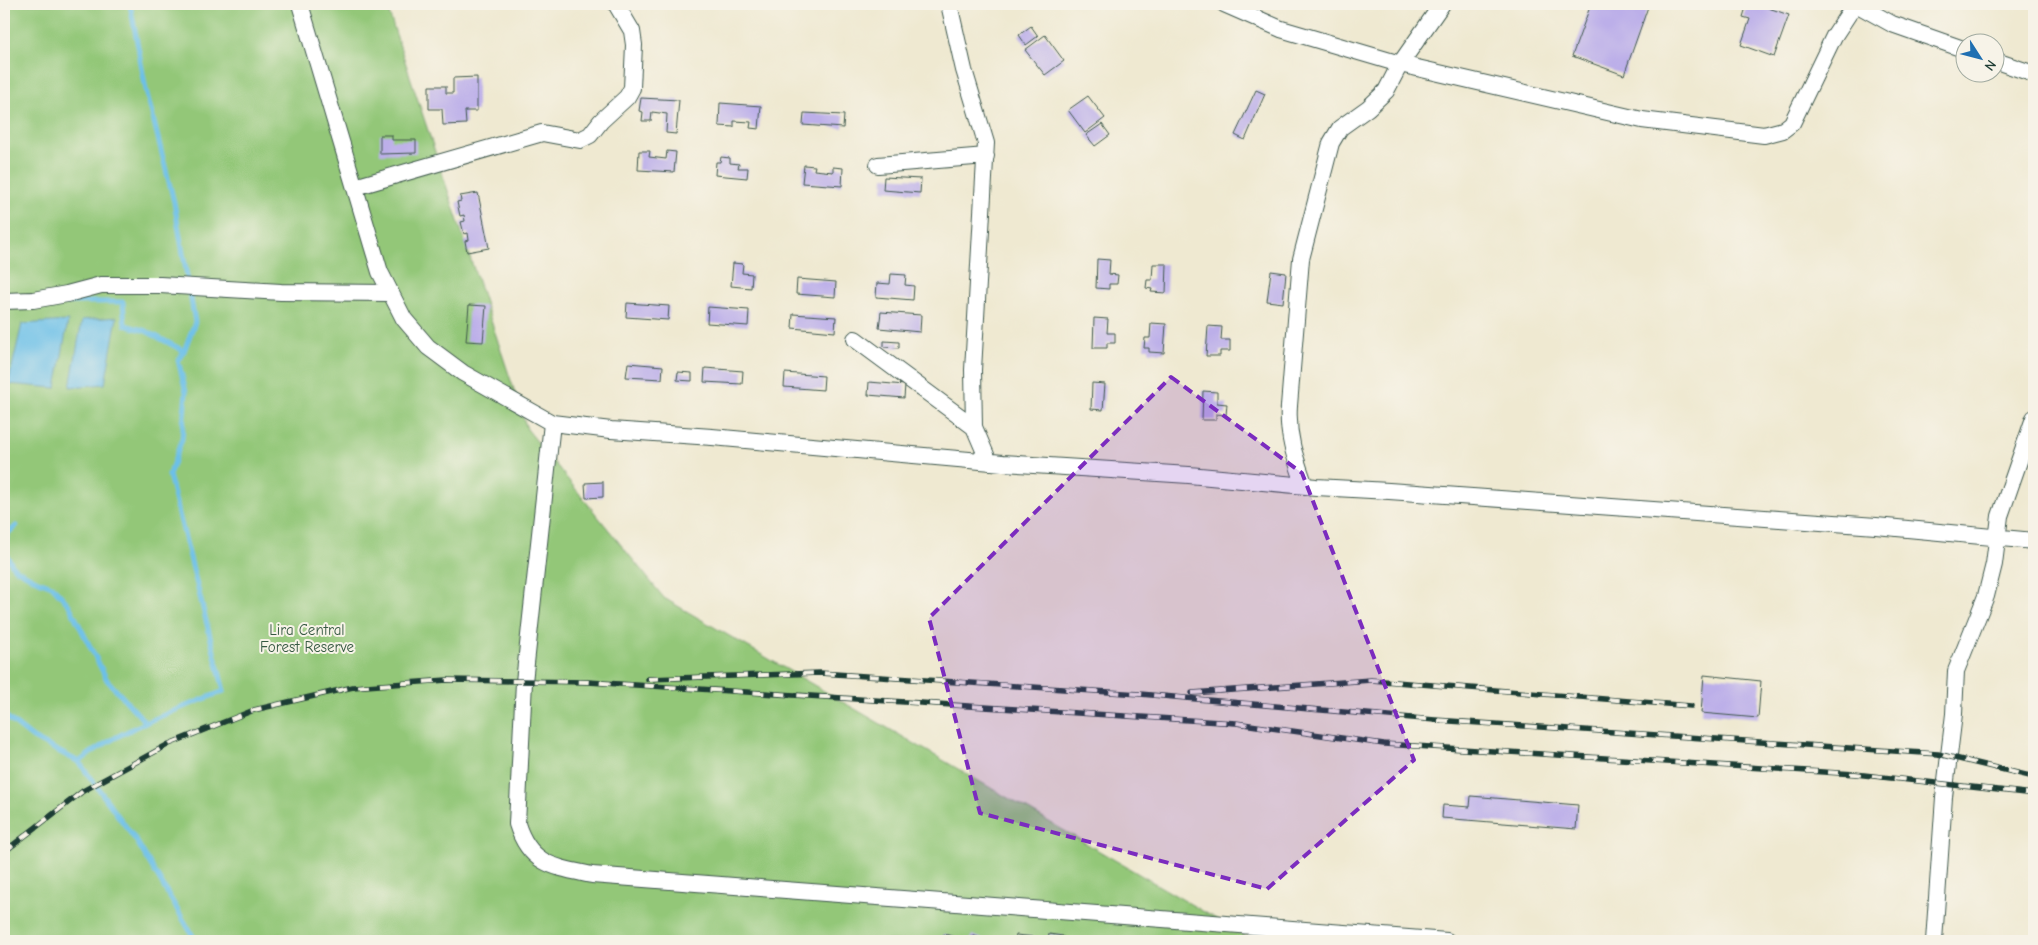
<svg xmlns="http://www.w3.org/2000/svg" width="2038" height="945" font-family="'Comic Neue',sans-serif">
  <style>
    .green { fill: #93c778; stroke: #598256 }
    .water { fill: #6cc0e8; stroke: #467e8e }
    .lines { fill: none; stroke-linecap: round; stroke-linejoin: round }
    .stream { stroke: #6cc0e8; stroke-width: 5 }
    .building { fill: #bcafe9 }
    .street-casing { stroke: #3e574c; stroke-width: 18 }
    .street { stroke: #fff; stroke-width: 16 }
    .rail-casing { stroke: #1f3d34; stroke-width: 5.5 }
    .rail { stroke: #f7f3e8; stroke-width: 4; stroke-dasharray: 11; stroke-linecap: butt }
    .marked { fill: #7b2cbf; fill-opacity: 0.2; stroke: #7b2cbf; stroke-width: 4; stroke-dasharray: 10 6; stroke-linejoin: round }
    .labels { text-anchor: middle; dominant-baseline: central; stroke-width: 4; stroke-linejoin: round; paint-order: stroke }
    .park-label { font-size: 15px; fill: #365942; stroke: #f7f3e8 }
  </style>
  <rect width="100%" height="100%" fill="#f7f3e8"/>
  <filter id="ink" filterUnits="userSpaceOnUse"><feTurbulence type="fractalNoise" baseFrequency=".02" numOctaves="2"/><feDisplacementMap in="SourceGraphic" scale="10" xChannelSelector="R" yChannelSelector="G"/><feConvolveMatrix kernelMatrix="1 2 1 2 8 2 1 2 1" color-interpolation-filters="sRGB"/></filter>
  <filter id="wash" filterUnits="userSpaceOnUse"><feTurbulence type="fractalNoise" baseFrequency=".0096" numOctaves="4" result="noise"/><feDisplacementMap in="SourceGraphic" scale="20" xChannelSelector="R" yChannelSelector="G"/><feGaussianBlur stdDeviation="1.12" result="paint"/><feColorMatrix in="noise" values="0 0 0 0 0 0 0 0 0 0 0 0 0 0 0 0 0 1.4 0 .05"/><feComposite in="paint" operator="in"/></filter>
  <g filter="url(#wash)">
    <rect width="100%" height="100%" fill="#efe9d1"/>
    <path class="green" d="M 4,4 L 386,4 L 527,429 L 664,598 L 1254,941 L 4,941 Z"/>
    <path class="water" d="M 117,317 L 105,384 L 70,387 L 82,320 Z
      M 68,321 L 56,388 L 8,384 L 22,324 Z"/>
    <g class="lines">
      <path class="stream" d="M 130,4 L 146,90 L 174,202 L 195,322 L 184,351 L 178,360 L 186,392 L 182,439 L 169,475 L 224,691 C 175,711 121,728 79,762 L 137,842 L 196,941
        M 64,302 L 123,302 L 125,325 L 146,331 L 184,351
        M 16,526 L 7,534 L 4,551 L 14,568 L 36,580 L 52,586 L 69,605 L 107,680 L 146,723
        M 4,715 L 33,738 L 79,762"/>
    </g>
    <g id="blocks">
      <path class="building" d="M 1591,4 L 1649,4 L 1624,75 L 1572,56 Z
        M 1747,4 L 1757,4 L 1789,15 L 1774,57 L 1741,45 L 1750,19 L 1743,17 Z
        M 1031,26 L 1038,36 L 1026,45 L 1019,35 Z
        M 1045,35 L 1064,61 L 1045,75 L 1025,50 Z
        M 477,77 L 477,111 L 465,111 L 466,124 L 443,125 L 442,109 L 429,109 L 429,86 L 446,86 L 446,93 L 453,93 L 453,78 Z
        M 1256,90 L 1265,94 L 1245,140 L 1235,135 Z
        M 1088,96 L 1105,118 L 1085,133 L 1068,110 Z
        M 641,98 L 679,100 L 676,134 L 666,133 L 667,114 L 652,112 L 651,121 L 642,121 L 643,112 L 639,111 Z
        M 720,103 L 761,106 L 759,129 L 750,128 L 751,122 L 734,121 L 734,127 L 719,126 Z
        M 804,113 L 844,115 L 843,128 L 803,125 Z
        M 1102,124 L 1110,135 L 1095,146 L 1086,135 Z
        M 380,135 L 392,135 L 392,140 L 416,140 L 416,153 L 380,154 Z
        M 639,151 L 650,151 L 649,157 L 666,159 L 667,151 L 676,152 L 674,172 L 638,170 Z
        M 721,157 L 730,158 L 730,163 L 739,164 L 738,168 L 748,168 L 747,178 L 715,175 L 716,162 L 720,162 Z
        M 804,165 L 815,166 L 814,170 L 833,172 L 833,167 L 843,168 L 842,186 L 802,183 Z
        M 884,177 L 921,179 L 920,193 L 883,190 Z
        M 478,193 L 489,248 L 467,252 L 465,241 L 469,240 L 468,233 L 464,234 L 461,222 L 465,221 L 464,215 L 460,216 L 457,202 L 461,201 L 460,196 Z
        M 1097,259 L 1110,260 L 1109,274 L 1118,275 L 1117,284 L 1109,284 L 1109,289 L 1096,288 Z
        M 733,263 L 743,264 L 742,273 L 752,274 L 751,288 L 731,286 Z
        M 1153,264 L 1167,264 L 1166,293 L 1151,292 L 1152,289 L 1146,288 L 1147,280 L 1152,280 Z
        M 1271,271 L 1286,273 L 1283,303 L 1267,301 Z
        M 891,274 L 906,275 L 905,285 L 914,286 L 913,300 L 876,297 L 877,283 L 890,284 Z
        M 797,279 L 836,282 L 835,297 L 796,294 Z
        M 627,303 L 669,306 L 668,320 L 626,317 Z
        M 469,305 L 486,306 L 483,342 L 466,341 Z
        M 708,307 L 749,310 L 748,326 L 707,323 Z
        M 881,312 L 921,315 L 920,332 L 879,328 Z
        M 793,314 L 836,317 L 835,332 L 792,328 Z
        M 1094,318 L 1108,319 L 1107,333 L 1115,333 L 1115,343 L 1107,343 L 1107,348 L 1093,348 Z
        M 1151,323 L 1166,324 L 1164,353 L 1149,352 L 1149,348 L 1144,348 L 1145,338 L 1150,338 Z
        M 1208,326 L 1222,327 L 1221,340 L 1230,340 L 1230,351 L 1220,351 L 1220,356 L 1206,356 Z
        M 884,341 L 899,342 L 899,348 L 884,347 Z
        M 628,363 L 663,366 L 662,379 L 626,377 Z
        M 705,368 L 743,371 L 742,384 L 704,382 Z
        M 678,372 L 692,373 L 692,381 L 677,380 Z
        M 785,373 L 824,376 L 823,390 L 784,387 Z
        M 869,382 L 905,385 L 904,398 L 868,395 Z
        M 1092,383 L 1105,384 L 1103,410 L 1091,409 Z
        M 1203,391 L 1217,392 L 1217,403 L 1227,404 L 1226,415 L 1216,414 L 1216,420 L 1202,420 Z
        M 603,482 L 603,497 L 586,498 L 585,483 Z
        M 1704,675 L 1761,681 L 1758,718 L 1701,713 Z
        M 1471,796 L 1578,805 L 1576,829 L 1442,818 L 1443,805 L 1470,807 Z
        M 944,934 L 956,937 L 955,941 L 942,941 Z
        M 1049,934 L 1063,936 L 1063,941 L 1048,941 Z
        M 972,935 L 988,941 L 970,941 Z
        M 1016,935 L 1044,938 L 1043,941 L 1015,941 Z"/>
    </g>
  </g>
  <g filter="url(#ink)">
    <use href="#blocks" fill-opacity="0" stroke="#3e574c" stroke-width="1"/>
    <g class="lines">
      <g class="street-casing">
        <path id="street" d="M 300,4 L 380,272 L 404,319 L 428,347 L 463,373 L 552,423 L 611,430 L 712,437 L 1003,463 L 1189,475 L 1316,487 L 1389,491 L 1876,526 L 2034,541
          M 949,4 L 964,70 L 986,143 L 973,370 L 974,427
          M 1224,4 L 1281,29 L 1400,64 L 1642,120 L 1764,135 L 1783,130 L 1792,123 L 1834,36 L 1855,4
          M 1856,4 L 1892,24 L 1966,50
          M 1996,61 L 2034,74
          M 878,165 L 986,156
          M 355,187 L 542,133 L 580,140 L 590,135 L 601,121 L 627,97 L 632,88 L 634,45 L 632,31 L 616,4
          M 4,301 L 33,300 L 67,294 L 101,285 L 160,285 L 281,292 L 390,293
          M 855,339 L 974,427 L 989,462
          M 552,423 L 524,682 L 517,824 C 530,865 554,867 592,875 L 1447,941
          M 1305,486 C 1295,458 1287,436 1289,406 L 1301,259 L 1331,143 L 1340,128 L 1368,108 L 1386,91 L 1400,64 L 1442,4
          M 1934,941 L 1944,797 L 1954,714 L 1956,671 L 1986,596 L 1994,564 L 2000,516 L 2034,418"/>
      </g>
      <use href="#street" class="street"/>
      <g class="rail-casing">
        <path id="rail" d="M 648,679 L 820,673 L 1140,694 L 1435,720 L 1938,754 L 2034,777
          M 1192,693 L 1371,680 L 1691,706
          M 4,852 L 83,791 L 169,744 L 254,710 L 353,687 L 447,680 L 588,682 L 1236,723 L 1384,744 L 1855,774 L 2034,794"/>
      </g>
      <use href="#rail" class="rail"/>
    </g>
  </g>
  <path class="marked" d="M 1171,377 L 1302,473 L 1414,760 L 1267,889 L 980,813 L 929,618 Z"/>
  <g class="labels">
    <g class="park-label">
      <text x="307" y="630">Lira Central<tspan x="307" dy="17">Forest Reserve</tspan></text>
    </g>
  </g>
  <rect width="2038" height="945" fill="none" stroke="#f7f3e8" stroke-width="20"/>
  <g transform="translate(1980 58) rotate(126)"><circle r="24" fill="#f7f3e8" stroke="#a1aaa0"/>
  <path d="M0-4L9 19L0 12L-9 19Z" fill="#1f6fb2"/>
  <text y="-8" font-size="14" font-weight="bold" text-anchor="middle" fill="#1f3d34">N</text>
  </g>
</svg>
